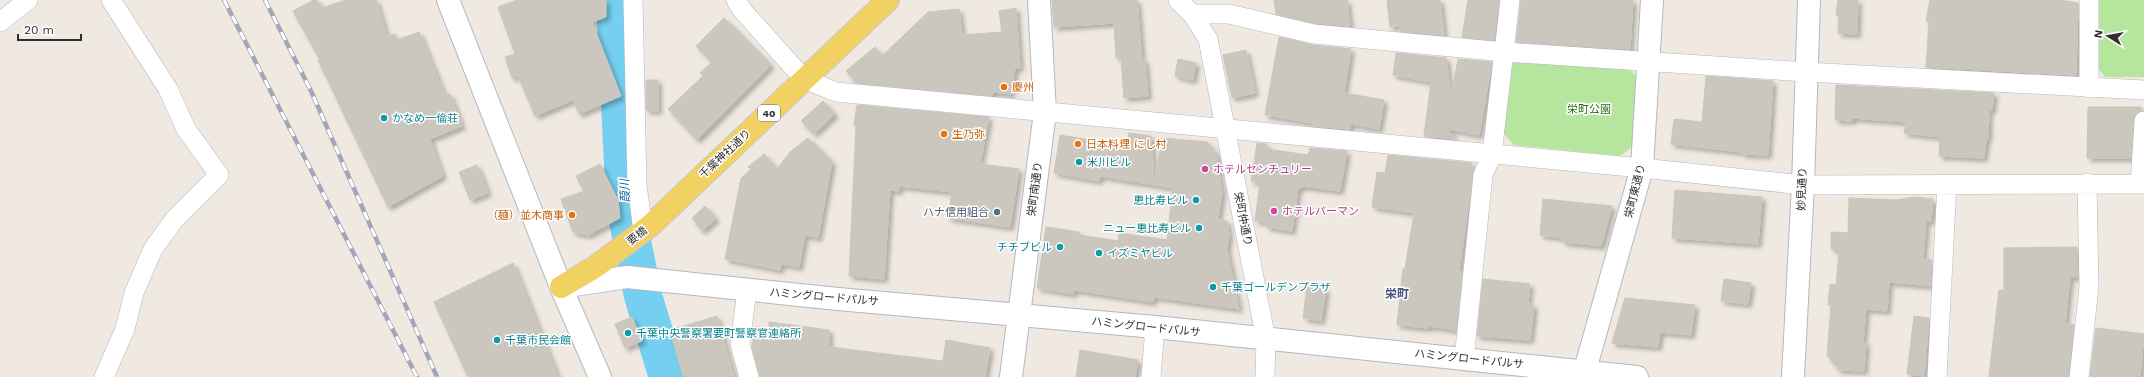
<svg xmlns="http://www.w3.org/2000/svg" width="2144" height="377" font-family="'Work Sans','Noto Sans JP',sans-serif">
  <style>
    .green { fill: #b6e59e }
    .lines { fill: none; stroke-linecap: round; stroke-linejoin: round }
    .river { stroke: #75cff0; stroke-width: 38 }
    .building { fill: #cbc7bf; stroke: #cbc5ba; filter: url(#shadow) }
    .street-casing { stroke: #b4b7c1; stroke-width: 20 }
    .secondary-casing { stroke: #b4b7c1; stroke-width: 24 }
    .primary-casing { stroke: #c9c9c9; stroke-width: 24 }
    .street { stroke: #fff; stroke-width: 19 }
    .secondary { stroke: #fff; stroke-width: 22 }
    .primary { stroke: #f2d163; stroke-width: 22 }
    .rail-casing { stroke: #a3a6b8; stroke-width: 4.5 }
    .rail { stroke: #fff; stroke-width: 3; stroke-dasharray: 9; stroke-linecap: butt }
    .food-dot { fill: #e8710a; stroke: #fff; stroke-width: 1.5 }
    .culture-dot { fill: #0f9aa8; stroke: #fff; stroke-width: 1.5 }
    .hotel-dot { fill: #d1479c; stroke: #fff; stroke-width: 1.5 }
    .service-dot { fill: #5c6f8a; stroke: #fff; stroke-width: 1.5 }
    .labels { text-anchor: middle; dominant-baseline: central; stroke-width: 3; stroke-linejoin: round; paint-order: stroke }
    .shield { fill: #fff; stroke: #6d6d6d; stroke-width: 1 }
    .shield-label { font-size: 10px; font-weight: bold; fill: #2e2e2e }
    .food-label { font-size: 11px; fill: #c56008; stroke: #fff; text-anchor: start }
    .park-label { font-size: 11px; fill: #2c6e1b; stroke: #fff }
    .culture-label { font-size: 11px; fill: #0d838f; stroke: #fff; text-anchor: start }
    .street-label { font-size: 11px; fill: #2e2e2e; stroke: #fff }
    .hotel-label { font-size: 11px; fill: #b23c85; stroke: #fff; text-anchor: start }
    .service-label { font-size: 11px; fill: #4e5e75; stroke: #fff; text-anchor: end }
    .water-label { font-size: 12px; font-style: italic; fill: #0d6fa3; stroke: #fff }
    .neighbourhood-label { font-size: 12px; font-weight: bold; fill: #4d5680; stroke: #fff }
  </style>
  <defs>
    <filter id="shadow"><feDropShadow dx="3.5" dy="3.5" stdDeviation="2" flood-color="#0004"/></filter>
  </defs>
  <rect width="100%" height="100%" fill="#efe9e1"/>
  <path class="green" d="M 2096,0 L 2144,0 L 2144,77 L 2105,77 L 2097,67 Z
    M 1516,59 L 1628,68 L 1636,76 L 1632,147 L 1620,156 L 1514,145 L 1503,133 L 1510,67 Z"/>
  <g class="lines">
    <path class="river" d="M 615,0 L 625,206 L 643,296 L 668,377"/>
  </g>
  <path class="building" d="M 314,0 L 317,0 L 321,8 L 346,0 L 376,0 L 387,36 L 395,34 L 397,40 L 419,32 L 445,96 L 450,94 L 462,126 L 430,139 L 443,176 L 388,207 L 318,60 L 320,60 L 293,11 Z
    M 517,0 L 606,0 L 606,17 L 592,22 L 621,96 L 579,114 L 573,100 L 535,116 L 518,76 L 512,78 L 505,57 L 515,54 L 498,7 Z
    M 1052,0 L 1137,0 L 1142,61 L 1145,60 L 1148,96 L 1124,98 L 1121,58 L 1116,58 L 1114,23 L 1054,27 Z
    M 1274,0 L 1347,0 L 1350,26 L 1316,23 L 1276,14 Z
    M 1387,0 L 1440,0 L 1444,35 L 1400,31 L 1400,26 L 1390,27 Z
    M 1468,0 L 1499,0 L 1494,40 L 1462,37 Z
    M 1521,0 L 1633,0 L 1630,49 L 1516,42 Z
    M 1838,0 L 1858,0 L 1857,34 L 1838,33 L 1839,15 L 1836,15 Z
    M 1930,0 L 2060,0 L 2078,3 L 2076,75 L 1926,67 L 1929,22 L 1926,21 Z
    M 1016,8 L 1020,68 L 1015,68 L 1011,94 L 993,92 L 992,96 L 856,83 L 846,71 L 875,47 L 882,56 L 928,12 L 959,9 L 962,35 L 1002,32 L 999,11 Z
    M 724,18 L 771,65 L 697,140 L 668,109 L 703,76 L 700,73 L 712,62 L 696,46 Z
    M 1279,37 L 1313,45 L 1351,49 L 1344,93 L 1384,100 L 1379,129 L 1351,124 L 1350,129 L 1313,126 L 1313,123 L 1265,115 Z
    M 1246,50 L 1255,93 L 1232,98 L 1223,55 Z
    M 1396,53 L 1446,58 L 1451,97 L 1458,59 L 1492,62 L 1479,135 L 1448,129 L 1455,139 L 1424,136 L 1431,82 L 1393,75 Z
    M 1178,59 L 1196,63 L 1193,80 L 1175,76 Z
    M 1706,76 L 1773,81 L 1768,155 L 1742,154 L 1742,152 L 1671,144 L 1674,119 L 1702,122 Z
    M 646,80 L 658,80 L 658,111 L 646,110 Z
    M 1836,85 L 1994,93 L 1992,110 L 1989,110 L 1988,139 L 1986,139 L 1984,158 L 1939,156 L 1940,137 L 1904,133 L 1906,122 L 1852,118 L 1852,121 L 1835,120 Z
    M 823,101 L 835,114 L 814,134 L 801,121 Z
    M 857,105 L 989,117 L 980,164 L 1019,169 L 1010,227 L 948,218 L 952,192 L 899,186 L 899,191 L 890,190 L 884,279 L 849,276 L 856,126 L 854,125 Z
    M 2088,107 L 2141,107 L 2141,111 L 2135,115 L 2133,120 L 2131,158 L 2087,158 Z
    M 1129,133 L 1151,136 L 1154,183 L 1162,138 L 1207,142 L 1216,153 L 1222,192 L 1218,220 L 1227,221 L 1229,235 L 1227,249 L 1239,309 L 1154,297 L 1153,302 L 1074,290 L 1073,294 L 1037,288 L 1046,227 L 1079,232 L 1079,235 L 1118,241 L 1119,233 L 1167,240 L 1173,188 L 1100,176 L 1099,181 L 1054,173 L 1060,135 L 1127,146 Z
    M 808,138 L 832,162 L 818,238 L 805,235 L 799,267 L 781,264 L 780,270 L 725,259 L 741,178 L 751,169 L 748,167 L 764,154 L 777,169 L 790,152 Z
    M 1257,143 L 1266,144 L 1267,149 L 1308,155 L 1310,148 L 1347,151 L 1340,191 L 1301,186 L 1301,188 L 1298,188 L 1292,231 L 1266,227 L 1267,222 L 1255,221 L 1260,183 L 1251,181 Z
    M 1388,155 L 1471,163 L 1474,168 L 1459,271 L 1462,272 L 1456,330 L 1429,326 L 1429,328 L 1397,325 L 1403,269 L 1405,269 L 1414,213 L 1372,207 L 1377,172 L 1385,173 Z
    M 600,164 L 618,200 L 620,218 L 588,235 L 573,232 L 561,199 L 584,191 L 576,176 Z
    M 477,165 L 488,193 L 470,200 L 459,172 Z
    M 1675,190 L 1762,197 L 1758,244 L 1672,238 Z
    M 1914,197 L 1933,199 L 1931,221 L 1926,221 L 1923,259 L 1932,260 L 1931,286 L 1889,282 L 1887,311 L 1866,309 L 1863,342 L 1866,343 L 1864,371 L 1839,370 L 1827,355 L 1831,305 L 1828,305 L 1830,284 L 1836,285 L 1839,250 L 1831,249 L 1831,232 L 1848,233 L 1849,198 L 1897,200 Z
    M 1543,199 L 1612,206 L 1601,246 L 1563,242 L 1563,238 L 1540,235 Z
    M 705,206 L 716,219 L 702,231 L 692,218 Z
    M 2077,247 L 2078,277 L 2070,277 L 2065,324 L 2074,325 L 2068,377 L 1989,377 L 1999,290 L 2004,291 L 2004,248 Z
    M 513,263 L 558,377 L 468,377 L 434,302 Z
    M 1483,279 L 1530,284 L 1528,304 L 1534,305 L 1530,340 L 1477,336 Z
    M 1724,279 L 1751,283 L 1748,304 L 1721,301 Z
    M 1307,286 L 1326,289 L 1321,321 L 1303,318 Z
    M 1625,298 L 1695,305 L 1691,335 L 1660,332 L 1658,347 L 1612,343 Z
    M 717,316 L 734,377 L 683,377 L 670,330 Z
    M 1914,316 L 1929,318 L 1924,376 L 1907,374 Z
    M 632,317 L 642,341 L 625,348 L 615,324 Z
    M 769,322 L 829,330 L 829,347 L 943,361 L 946,340 L 990,348 L 985,377 L 760,377 L 752,347 L 755,327 L 769,329 Z
    M 2096,328 L 2144,334 L 2140,377 L 2090,377 Z
    M 1080,350 L 1138,360 L 1135,377 L 1076,377 Z"/>
  <g class="lines">
    <g class="street-casing">
      <path id="street" d="M 633,0 L 637,185 L 643,231
        M 736,0 L 742,10 L 804,79 L 836,92 L 1642,168 L 1803,185 L 2144,184
        M 1178,0 L 1192,14 L 1208,39 L 1266,340 L 1265,377
        M 1192,14 L 1229,14 L 1314,34 L 1504,52 L 1806,72 L 2144,90
        M 0,22 L 28,0
        M 2089,88 L 2089,0
        M 2140,184 L 2144,121
        M 747,290 L 740,344 L 749,377
        M 1464,359 L 1483,175 L 1492,154 L 1510,0
        M 104,377 L 125,329 L 134,293 L 153,249 L 174,220 L 219,175 L 186,129 L 168,89 L 111,0
        M 1151,377 L 1155,327
        M 1937,377 L 1947,184
        M 2079,377 L 2089,287 L 2087,183"/>
    </g>
    <g class="secondary-casing">
      <path id="secondary" d="M 448,0 L 561,287 L 600,377
        M 561,287 L 627,277 L 838,299 L 1155,327 L 1637,377
        M 1011,377 L 1045,112 L 1039,0
        M 1583,377 L 1642,168 L 1652,0
        M 1793,377 L 1803,185 L 1809,0"/>
    </g>
    <g class="primary-casing">
      <path id="primary" d="M 561,287 L 595,267 L 650,226 L 888,0"/>
    </g>
    <use href="#street" class="street"/>
    <use href="#secondary" class="secondary"/>
    <use href="#primary" class="primary"/>
    <g class="rail-casing">
      <path id="rail" d="M 224,0 L 417,377
        M 265,0 L 311,91 L 437,377"/>
    </g>
    <use href="#rail" class="rail"/>
  </g>
  <g class="food-dot">
    <circle cx="1004" cy="87" r="4"/>
    <circle cx="944" cy="134" r="4"/>
    <circle cx="1078" cy="144" r="4"/>
    <circle cx="572" cy="215" r="4"/>
  </g>
  <g class="culture-dot">
    <circle cx="384" cy="118" r="4"/>
    <circle cx="1079" cy="162" r="4"/>
    <circle cx="1196" cy="200" r="4"/>
    <circle cx="1199" cy="228" r="4"/>
    <circle cx="1060" cy="247" r="4"/>
    <circle cx="1099" cy="253" r="4"/>
    <circle cx="1213" cy="287" r="4"/>
    <circle cx="628" cy="333" r="4"/>
    <circle cx="497" cy="340" r="4"/>
  </g>
  <g class="hotel-dot">
    <circle cx="1205" cy="169" r="4"/>
    <circle cx="1274" cy="211" r="4"/>
  </g>
  <circle class="service-dot" cx="997" cy="212" r="4"/>
  <g class="labels">
    <rect class="shield" x="758" y="105" width="22" height="16" rx="3"/>
    <g class="shield-label">
      <text x="769" y="113">40</text>
    </g>
    <g class="food-label">
      <text x="1012" y="87">慶州</text>
      <text x="952" y="134">生乃弥</text>
      <text x="1086" y="144">日本料理 にし村</text>
      <text x="564" y="215" text-anchor="end">（麺）並木商事</text>
    </g>
    <g class="park-label">
      <text x="1589" y="109">栄町公園</text>
    </g>
    <g class="culture-label">
      <text x="392" y="118">かなめ一倫荘</text>
      <text x="1087" y="162">米川ビル</text>
      <text x="1188" y="200" text-anchor="end">恵比寿ビル</text>
      <text x="1191" y="228" text-anchor="end">ニュー恵比寿ビル</text>
      <text x="1052" y="247" text-anchor="end">チチブビル</text>
      <text x="1107" y="253">イズミヤビル</text>
      <text x="1221" y="287">千葉ゴールデンプラザ</text>
      <text x="636" y="333">千葉中央警察署要町警察官連絡所</text>
      <text x="505" y="340">千葉市民会館</text>
    </g>
    <g class="street-label">
      <text transform="translate(725 154) rotate(-43)">千葉神社通り</text>
      <text transform="translate(1035 189) rotate(-83)">栄町南通り</text>
      <text transform="translate(1802 189) rotate(-88)">妙見通り</text>
      <text transform="translate(1635 191) rotate(-76)">栄町東通り</text>
      <text transform="translate(1243 219) rotate(79)">栄町仲通り</text>
      <text transform="translate(637 236) rotate(-38)">要橋</text>
      <text transform="translate(824 297) rotate(5)">ハミングロードパルサ</text>
      <text transform="translate(1146 327) rotate(6)">ハミングロードパルサ</text>
      <text transform="translate(1469 359) rotate(6)">ハミングロードパルサ</text>
    </g>
    <g class="hotel-label">
      <text x="1213" y="169">ホテルセンチュリー</text>
      <text x="1282" y="211">ホテルパーマン</text>
    </g>
    <g class="service-label">
      <text x="989" y="212">ハナ信用組合</text>
    </g>
    <g class="water-label">
      <text transform="translate(625 191) rotate(-94)">葭川</text>
    </g>
    <g class="neighbourhood-label">
      <text x="1397" y="294">栄町</text>
    </g>
  </g>
  <g transform="translate(2108 36) rotate(281)" stroke="#ffffff" stroke-width="3" paint-order="stroke">
  <path d="M0-3L7 15L0 10L-7 15Z" fill="#2e2e2e"/>
  <text y="-6" font-size="11" font-weight="bold" text-anchor="middle" fill="#2e2e2e">N</text>
  </g>
  <path d="M18 34v6h63v-6" fill="none" stroke="#2e2e2e" stroke-width="2"/>
  <text x="24" y="34" font-size="12" fill="#2e2e2e" stroke="#ffffff" stroke-width="3" paint-order="stroke">20 m</text>
</svg>
